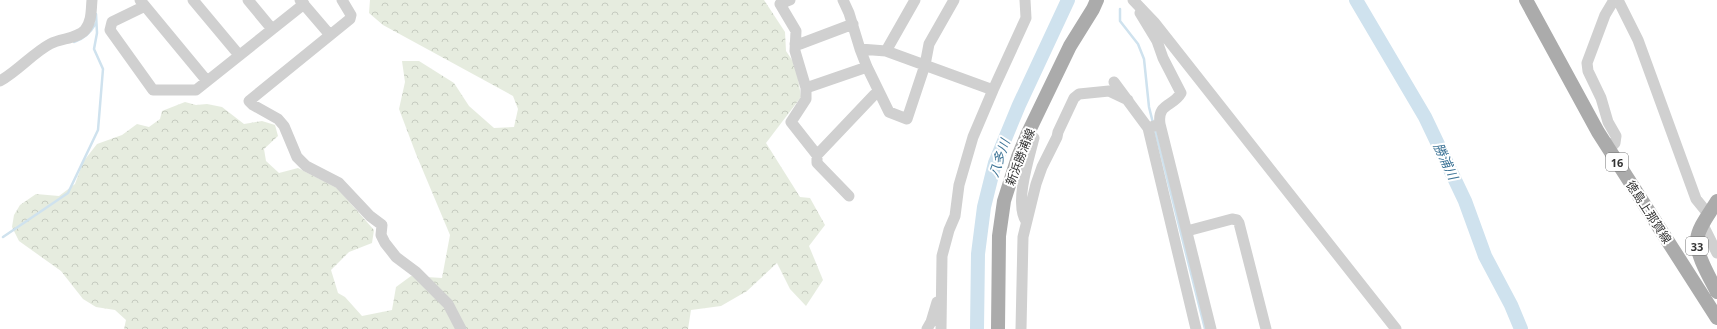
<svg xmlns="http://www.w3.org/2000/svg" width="1717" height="329" font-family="'Noto Sans','Noto Sans JP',sans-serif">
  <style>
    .forest { fill: url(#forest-crowns) }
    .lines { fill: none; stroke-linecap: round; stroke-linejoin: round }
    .stream { stroke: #cfe2ee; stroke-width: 2.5 }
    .river { stroke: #cfe2ee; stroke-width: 14 }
    .minor { stroke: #d0d0d0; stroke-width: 11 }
    .major { stroke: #ababab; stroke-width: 14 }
    .labels { text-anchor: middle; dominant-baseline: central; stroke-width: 4; stroke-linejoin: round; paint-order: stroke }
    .shield { fill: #fff; stroke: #707070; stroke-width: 1 }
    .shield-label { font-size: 11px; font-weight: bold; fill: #333 }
    .street-label { font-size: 12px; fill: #333; stroke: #fff }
    .water-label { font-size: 13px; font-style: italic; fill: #3f7597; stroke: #fff }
  </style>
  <defs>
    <pattern id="forest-crowns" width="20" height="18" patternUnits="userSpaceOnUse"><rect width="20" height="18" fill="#e6ecdf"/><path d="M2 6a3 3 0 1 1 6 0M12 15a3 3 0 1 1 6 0" fill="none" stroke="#c6cbc0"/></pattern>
  </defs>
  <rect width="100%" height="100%" fill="#fff"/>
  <path class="forest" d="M 370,0 L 764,0 L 785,32 L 786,51 L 796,66 L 801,97 L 766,143 L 800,197 L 810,198 L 825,225 L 809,246 L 823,280 L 806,306 L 790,289 L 777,263 L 747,291 L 721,306 L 691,310 L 688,329 L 124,329 L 126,320 L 115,310 L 96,307 L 83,299 L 61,271 L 19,241 L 12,227 L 14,215 L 20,205 L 36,194 L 59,196 L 75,184 L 83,162 L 97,144 L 122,135 L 137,124 L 149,127 L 160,119 L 162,111 L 185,102 L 196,105 L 207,104 L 222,107 L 244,124 L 262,121 L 275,125 L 278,136 L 264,149 L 266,161 L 279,173 L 298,168 L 337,188 L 374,230 L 372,243 L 349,252 L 331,270 L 338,293 L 345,297 L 362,316 L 392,310 L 396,287 L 411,276 L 442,278 L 450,235 L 416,154 L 399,109 L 405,82 L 402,61 L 419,61 L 454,83 L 469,106 L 494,128 L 514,127 L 518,109 L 513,96 L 383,25 L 369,13 Z"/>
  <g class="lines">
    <path class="stream" d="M 1120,9 L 1120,21 L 1138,44 L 1144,59 L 1149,107 L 1153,123
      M 74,42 C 85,39 91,32 96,23
      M 1155,130 L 1205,329
      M 3,237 L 68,193 L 98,130 L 103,69 L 94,49 L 97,33 L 96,14"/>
    <path class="river" d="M 1356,0 L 1425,117 L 1465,201 L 1485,256 L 1511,305 L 1521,329
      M 977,329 L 978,254 L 984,207 L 995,163 L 1019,105 L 1068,0"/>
    <path class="minor" d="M 140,0 L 207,81
      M 193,0 L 239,55
      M 248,0 L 272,29
      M 300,0 L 330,35
      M 342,0 L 351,15 L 350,19 L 249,101 L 253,105 L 278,119 L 284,126 L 297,157 L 306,166 L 339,183 L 370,216 L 382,225 L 381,235 L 385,243 L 396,257 L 416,272 L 448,304 L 461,329
      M 790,0 L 780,4 L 796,31 L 795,51 L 806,88 L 867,67
      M 843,0 L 849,13 L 860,49 L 886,51 L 993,90
      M 1133,0 L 1154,22 L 1396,329
      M 1618,0 L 1638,40 L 1696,199 L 1709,215
      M 145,6 L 112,22 L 110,30 L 153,90 L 196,90 L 304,4
      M 795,44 L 800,44 L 853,24
      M 860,49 L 867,67 L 889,112 L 907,119 L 925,65 L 929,44 L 954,0
      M 886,51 L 915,0
      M 0,81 C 18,71 33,53 50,44 C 61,38 77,39 85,30 C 92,21 91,10 92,0
      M 1114,82 L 1148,128 L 1160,124 C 1157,103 1173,107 1181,93 L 1163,58 L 1157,41 L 1140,13
      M 806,88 L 806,99 L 791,122 L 817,155 L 874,95 L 879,92
      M 1160,124 L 1211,329
      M 1148,128 L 1196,329
      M 1609,149 L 1615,143 L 1616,136 L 1608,122 L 1601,98 L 1588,71 L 1587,63 L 1605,15 L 1614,0
      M 817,155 L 817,163 L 849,196
      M 1026,221 C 1014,204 1029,158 1034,138 L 1028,133
      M 1703,225 L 1717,253
      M 1187,231 L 1232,219 L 1237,220 L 1239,223 L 1266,329
      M 927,329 L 931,322 L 937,302
      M 941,329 L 942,256 L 949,230 L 955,216 L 959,185 L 973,137 L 993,90 L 1026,18 L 1025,0
      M 1021,329 L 1023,237 L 1036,184 L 1042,167 L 1057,137 L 1058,132 L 1074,98 L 1079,94 L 1109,91 L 1128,100"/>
    <path class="major" d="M 1526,0 L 1598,132 L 1717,318
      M 1717,201 C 1710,213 1698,227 1697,240 C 1696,255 1710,278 1717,292
      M 998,329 L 999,236 L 1004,201 L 1018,157 L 1028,133 L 1070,46 L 1093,9 L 1097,0"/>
  </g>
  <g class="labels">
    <g class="shield">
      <rect x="1606" y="153" width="22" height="18" rx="3"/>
      <rect x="1686" y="237" width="22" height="18" rx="3"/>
    </g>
    <g class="shield-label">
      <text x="1617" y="162">16</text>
      <text x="1697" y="246">33</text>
    </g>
    <g class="street-label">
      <text transform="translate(1020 157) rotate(-69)">新浜勝浦線</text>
      <text transform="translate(1649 212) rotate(57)">徳島上那賀線</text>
    </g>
    <g class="water-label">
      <text transform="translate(999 158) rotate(-71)">八多川</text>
      <text transform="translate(1446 161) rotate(65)">勝浦川</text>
    </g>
  </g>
</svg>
